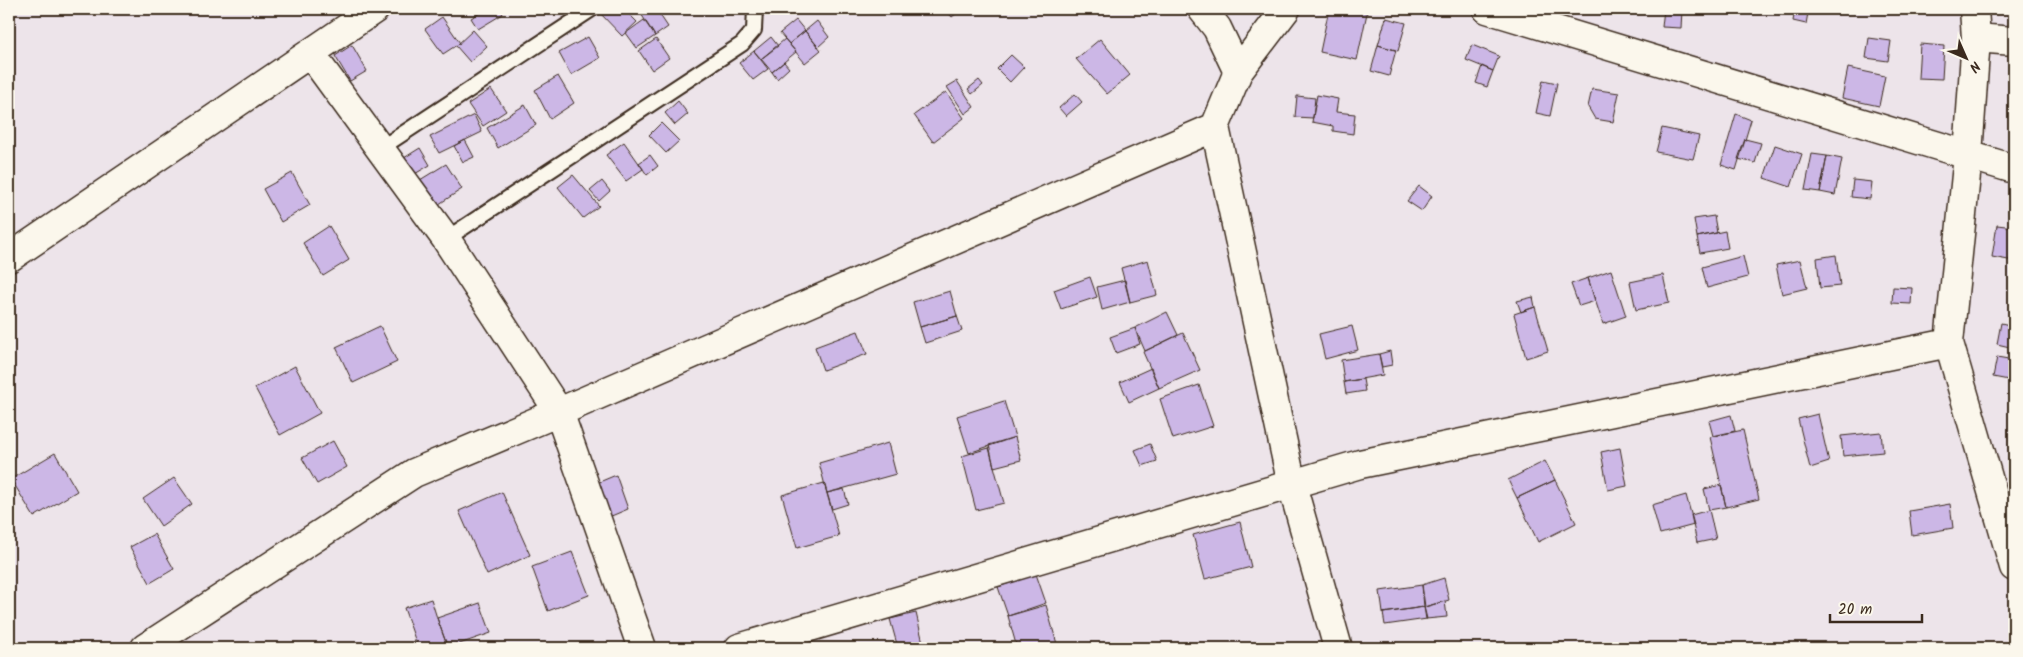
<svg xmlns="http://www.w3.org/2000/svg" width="2023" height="657" font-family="Kalam,sans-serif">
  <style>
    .building { fill: #ccb7e6; stroke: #3b2a1e }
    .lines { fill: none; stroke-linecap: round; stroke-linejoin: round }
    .service-casing { stroke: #3b2a1e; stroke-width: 18 }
    .minor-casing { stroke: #3b2a1e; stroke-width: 31 }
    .service { stroke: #fbf7ec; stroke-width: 14 }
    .minor { stroke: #fbf7ec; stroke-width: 28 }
  </style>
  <rect width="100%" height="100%" fill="#ede4ea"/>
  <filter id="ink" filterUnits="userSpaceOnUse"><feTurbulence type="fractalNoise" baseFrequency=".02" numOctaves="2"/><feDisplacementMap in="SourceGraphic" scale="10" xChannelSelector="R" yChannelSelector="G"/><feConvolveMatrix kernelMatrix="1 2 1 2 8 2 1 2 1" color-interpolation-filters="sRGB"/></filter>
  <g filter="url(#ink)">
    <path class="building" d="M 487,9 L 500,9 L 503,14 L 478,29 L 471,18 Z
      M 602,9 L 624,9 L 637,22 L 622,36 L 599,12 Z
      M 638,9 L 656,9 L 668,27 L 655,36 Z
      M 945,9 L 962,9 L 952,17 Z
      M 1329,9 L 1348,9 L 1367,13 L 1357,60 L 1320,52 Z
      M 1664,9 L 1682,10 L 1681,28 L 1662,27 Z
      M 1795,10 L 1808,13 L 1806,24 L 1793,21 Z
      M 442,17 L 460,43 L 443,54 L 425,29 Z
      M 1386,18 L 1406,23 L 1398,51 L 1378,45 Z
      M 644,20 L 655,36 L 637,48 L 626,33 Z
      M 796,20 L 805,31 L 789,44 L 780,33 Z
      M 817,21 L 829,37 L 818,47 L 805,31 Z
      M 473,30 L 487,46 L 470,62 L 456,46 Z
      M 805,31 L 821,50 L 805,63 L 789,44 Z
      M 588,37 L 600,58 L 571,75 L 559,53 Z
      M 771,37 L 778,46 L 761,59 L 754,51 Z
      M 1869,38 L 1891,41 L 1888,61 L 1866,58 Z
      M 656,39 L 669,58 L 652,70 L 639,51 Z
      M 785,39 L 796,52 L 772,72 L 761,59 Z
      M 1100,39 L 1130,75 L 1107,94 L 1076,59 Z
      M 1920,44 L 1944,46 L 1942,79 L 1918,78 Z
      M 352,45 L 367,71 L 350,81 L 335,56 Z
      M 1378,45 L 1396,50 L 1389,76 L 1371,71 Z
      M 1472,45 L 1499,56 L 1493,71 L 1466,60 Z
      M 754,51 L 768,69 L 753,80 L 739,63 Z
      M 1011,55 L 1024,67 L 1010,82 L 997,69 Z
      M 784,62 L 789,68 L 777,79 L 772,72 Z
      M 1482,66 L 1493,71 L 1487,87 L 1476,83 Z
      M 1848,68 L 1885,76 L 1879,106 L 1842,98 Z
      M 558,76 L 574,103 L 550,119 L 535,90 Z
      M 979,80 L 983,85 L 972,94 L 968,89 Z
      M 1543,80 L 1557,83 L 1550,116 L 1536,113 Z
      M 957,81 L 974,107 L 965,114 L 947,87 Z
      M 491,89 L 506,111 L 483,126 L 468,104 Z
      M 1592,89 L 1619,93 L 1613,122 L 1595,119 L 1588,107 Z
      M 946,92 L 964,118 L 933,142 L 914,115 Z
      M 1075,94 L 1082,102 L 1066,116 L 1059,108 Z
      M 1317,95 L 1338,99 L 1336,112 L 1355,114 L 1353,134 L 1333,131 L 1333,126 L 1312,122 Z
      M 1297,96 L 1315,98 L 1313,118 L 1295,117 Z
      M 678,101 L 688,114 L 675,125 L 665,113 Z
      M 525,105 L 536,125 L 498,148 L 487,128 Z
      M 1736,114 L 1751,120 L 1736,170 L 1721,165 Z
      M 474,115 L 482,132 L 439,153 L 430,137 Z
      M 661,123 L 679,141 L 666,153 L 649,135 Z
      M 1662,128 L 1699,136 L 1693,159 L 1656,152 Z
      M 1745,139 L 1761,143 L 1755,163 L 1738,159 Z
      M 465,140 L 474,157 L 463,162 L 454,146 Z
      M 624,142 L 643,169 L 626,181 L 606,155 Z
      M 1775,145 L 1802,154 L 1791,187 L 1764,178 Z
      M 420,148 L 430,165 L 413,175 L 404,158 Z
      M 1812,154 L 1827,156 L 1820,192 L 1805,190 Z
      M 650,155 L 658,166 L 647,175 L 639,163 Z
      M 1827,156 L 1842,159 L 1835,195 L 1820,192 Z
      M 446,164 L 462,189 L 436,206 L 420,180 Z
      M 292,173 L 310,205 L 281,222 L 263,189 Z
      M 573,175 L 599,206 L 583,218 L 558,187 Z
      M 1853,180 L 1872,182 L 1870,199 L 1851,197 Z
      M 602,181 L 610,191 L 599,201 L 590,191 Z
      M 1419,186 L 1432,196 L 1422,211 L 1407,201 Z
      M 1714,216 L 1717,233 L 1697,237 L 1694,219 Z
      M 1997,225 L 2014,227 L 2014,261 L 1992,257 Z
      M 329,226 L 349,260 L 323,276 L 303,243 Z
      M 1725,231 L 1728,248 L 1700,253 L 1697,237 Z
      M 1836,255 L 1840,286 L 1820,288 L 1817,258 Z
      M 1743,256 L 1748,277 L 1707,288 L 1702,267 Z
      M 1148,260 L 1157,295 L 1130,302 L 1121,268 Z
      M 1800,260 L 1807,288 L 1782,294 L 1776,265 Z
      M 1611,270 L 1626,316 L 1603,324 L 1588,278 Z
      M 1663,275 L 1669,303 L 1636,310 L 1630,282 Z
      M 1090,277 L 1097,297 L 1061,309 L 1054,290 Z
      M 1588,278 L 1595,301 L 1579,306 L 1571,284 Z
      M 1125,280 L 1130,302 L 1102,310 L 1097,287 Z
      M 1893,287 L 1912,288 L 1911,304 L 1892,303 Z
      M 950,291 L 957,316 L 920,327 L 913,302 Z
      M 1533,297 L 1535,307 L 1521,312 L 1517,301 Z
      M 1535,307 L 1548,351 L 1526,358 L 1514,314 Z
      M 1167,312 L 1178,335 L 1145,351 L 1135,328 Z
      M 957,316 L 962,331 L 925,343 L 920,327 Z
      M 2001,323 L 2014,326 L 2014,348 L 1997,344 Z
      M 380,326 L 397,362 L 353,383 L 336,347 Z
      M 1352,326 L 1358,350 L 1325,359 L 1319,334 Z
      M 1135,328 L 1140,344 L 1116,353 L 1110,337 Z
      M 858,331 L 867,354 L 823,370 L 815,347 Z
      M 1183,333 L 1200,370 L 1159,388 L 1143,352 Z
      M 1390,351 L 1392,365 L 1382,367 L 1379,354 Z
      M 1379,354 L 1383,375 L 1344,382 L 1341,360 Z
      M 1997,357 L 2014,360 L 2014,381 L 1993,377 Z
      M 295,366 L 320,413 L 280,435 L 255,388 Z
      M 1151,368 L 1159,388 L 1129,402 L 1120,382 Z
      M 1363,379 L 1365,391 L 1346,394 L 1344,382 Z
      M 1199,385 L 1213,426 L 1173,439 L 1160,399 Z
      M 1004,401 L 1015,437 L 969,453 L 957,416 Z
      M 1818,414 L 1829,462 L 1810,468 L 1798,419 Z
      M 1731,415 L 1735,431 L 1713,436 L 1709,421 Z
      M 1743,430 L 1759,499 L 1726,507 L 1710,437 Z
      M 1881,432 L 1883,452 L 1843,456 L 1841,436 Z
      M 1015,437 L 1021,460 L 994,467 L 989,445 Z
      M 333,441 L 347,467 L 317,484 L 302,458 Z
      M 888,443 L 896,474 L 827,493 L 819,463 Z
      M 1150,444 L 1157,461 L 1142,466 L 1135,450 Z
      M 989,448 L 1004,503 L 976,510 L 962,456 Z
      M 1620,448 L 1627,486 L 1608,490 L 1601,452 Z
      M 55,453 L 77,491 L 34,517 L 11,479 Z
      M 1545,461 L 1555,480 L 1517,498 L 1508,480 Z
      M 616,475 L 628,509 L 609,517 L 597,483 Z
      M 174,478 L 192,504 L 161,526 L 143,499 Z
      M 1555,480 L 1576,523 L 1538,542 L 1517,498 Z
      M 824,483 L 839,536 L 797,548 L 782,495 Z
      M 1721,485 L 1726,507 L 1709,510 L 1704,489 Z
      M 844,489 L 848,504 L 832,509 L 827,493 Z
      M 502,492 L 530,555 L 487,575 L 459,511 Z
      M 1686,495 L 1694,525 L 1660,534 L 1652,505 Z
      M 1950,504 L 1953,528 L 1912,535 L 1909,511 Z
      M 1709,510 L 1716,539 L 1697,543 L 1691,515 Z
      M 1240,522 L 1251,567 L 1205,579 L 1193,535 Z
      M 154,534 L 174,569 L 150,583 L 130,547 Z
      M 572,552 L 589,595 L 548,611 L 532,567 Z
      M 1036,574 L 1046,603 L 1008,616 L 998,587 Z
      M 1444,578 L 1449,600 L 1425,607 L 1422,585 Z
      M 1422,585 L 1424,607 L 1383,613 L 1380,591 Z
      M 431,599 L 437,618 L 448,648 L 418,648 L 404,608 Z
      M 1445,601 L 1447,617 L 1426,619 L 1424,607 Z
      M 480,603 L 491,633 L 448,648 L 437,618 Z
      M 1046,605 L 1057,644 L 1044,648 L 1017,648 L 1008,616 Z
      M 1424,607 L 1427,619 L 1385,625 L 1383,613 Z
      M 916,613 L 924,647 L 898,648 L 890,619 Z"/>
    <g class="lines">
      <g class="service-casing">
        <path id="service" d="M 381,148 L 592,9
          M 446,239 L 742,44 L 754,30 L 755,9"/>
      </g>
      <g class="minor-casing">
        <path id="minor" d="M 1202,9 L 1217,28 L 1238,72
          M 1286,9 L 1238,72 L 1215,127 L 1292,485 L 1338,648
          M 1487,9 L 2014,169
          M 1974,9 L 1976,38 L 1968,155 L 1949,343 L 2014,567
          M 1976,38 L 2014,41
          M 310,53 L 446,239 L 559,412 L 642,648
          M 9,258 L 375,9
          M 145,648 L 414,473 L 559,412 L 1215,127
          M 739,648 L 1360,464 L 1949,343"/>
      </g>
      <use href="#service" class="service"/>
      <use href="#minor" class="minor"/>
    </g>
  </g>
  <rect width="2023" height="657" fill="none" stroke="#fbf7ec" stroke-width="30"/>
  <rect x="15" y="15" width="1993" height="627" fill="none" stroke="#3b2a1e" stroke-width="2" filter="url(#ink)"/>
  <g transform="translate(1966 58) rotate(135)" stroke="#fbf7ec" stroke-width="4" paint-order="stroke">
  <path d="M0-4L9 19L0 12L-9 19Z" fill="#3b2a1e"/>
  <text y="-8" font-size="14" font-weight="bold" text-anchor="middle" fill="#3b2a1e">N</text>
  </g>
  <path d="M1830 614v8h92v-8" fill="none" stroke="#3b2a1e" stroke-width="2.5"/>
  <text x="1838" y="614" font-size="15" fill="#3b2a1e" stroke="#fbf7ec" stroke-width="4" paint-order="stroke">20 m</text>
</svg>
